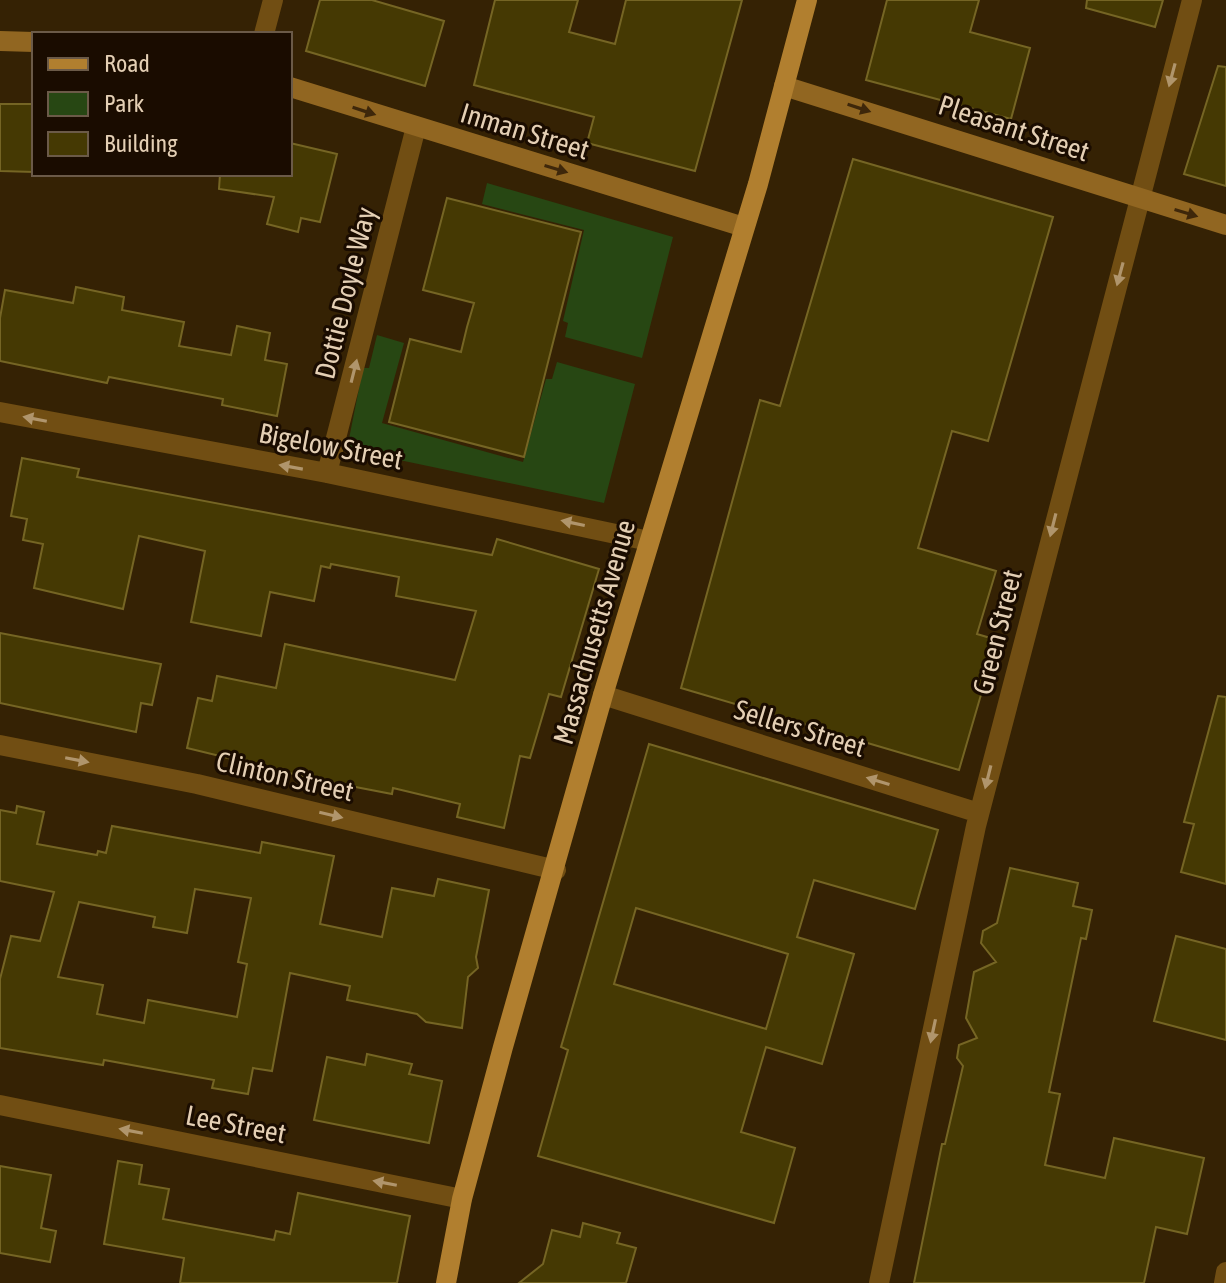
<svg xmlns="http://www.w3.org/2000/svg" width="1226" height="1283" font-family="'Asap Condensed',sans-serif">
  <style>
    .green { fill: #274713 }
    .building { fill: #453903; stroke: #756524; stroke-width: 2; fill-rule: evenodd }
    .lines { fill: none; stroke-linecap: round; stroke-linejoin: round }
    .street { stroke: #714e13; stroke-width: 20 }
    .secondary { stroke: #916621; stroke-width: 20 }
    .primary { stroke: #b17f2f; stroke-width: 20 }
    .oneway { fill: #b0956c }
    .oneway2 { fill: #3e270a }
    .labels { text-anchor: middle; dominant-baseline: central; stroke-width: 6; stroke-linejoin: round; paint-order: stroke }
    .street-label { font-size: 28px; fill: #e4cfb4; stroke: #1a0c00 }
  </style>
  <rect width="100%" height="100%" fill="#352204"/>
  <path class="green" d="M 487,183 L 673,237 L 642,358 L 565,337 L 568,323 L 563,321 L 584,230 L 482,204 Z
    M 377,335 L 404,343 L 382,423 L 523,462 L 546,379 L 552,379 L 557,362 L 635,384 L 604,503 L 347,449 L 363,368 L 369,368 Z"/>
  <path class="building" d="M 320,0 L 372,0 L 444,21 L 425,86 L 306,51 Z
    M 495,0 L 578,0 L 569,32 L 615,44 L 626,0 L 742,0 L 695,171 L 587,143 L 594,117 L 474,85 Z
    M 887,0 L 979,0 L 970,32 L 1030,48 L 1011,119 L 866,80 Z
    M 1087,0 L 1163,0 L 1155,27 L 1086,8 Z
    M 1218,66 L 1226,67 L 1226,186 L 1184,174 Z
    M 0,104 L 34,104 L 34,172 L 0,171 Z
    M 290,143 L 337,154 L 320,222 L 301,218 L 298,232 L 267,224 L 274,197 L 219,189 L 220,174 L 290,174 Z
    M 853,159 L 1053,217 L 988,441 L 952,431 L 918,548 L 996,571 L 977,634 L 997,640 L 959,770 L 681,688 L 760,400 L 780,406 Z
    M 447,198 L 581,232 L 524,457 L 389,422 L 410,339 L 461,352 L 467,327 L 474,303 L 423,290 Z
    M 76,287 L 124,297 L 122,310 L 184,322 L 179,346 L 231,355 L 237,326 L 270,333 L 265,360 L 287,364 L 277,416 L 222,405 L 223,399 L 109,377 L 107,383 L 0,361 L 0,318 L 5,290 L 73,303 Z
    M 22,458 L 79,469 L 77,477 L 492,555 L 497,539 L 599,569 L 561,697 L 549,694 L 530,758 L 520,756 L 504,828 L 457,817 L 460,804 L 393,788 L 392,794 L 314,779 L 187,748 L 198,698 L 212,701 L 217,676 L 276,688 L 285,644 L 455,680 L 476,611 L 396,596 L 399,577 L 331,564 L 330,568 L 321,566 L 314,601 L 270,592 L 261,636 L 191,622 L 205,551 L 139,536 L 123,609 L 34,588 L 43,544 L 23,540 L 27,519 L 11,516 Z
    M 0,633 L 161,664 L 152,705 L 141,703 L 136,732 L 0,703 Z
    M 1218,696 L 1226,697 L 1226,884 L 1181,872 L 1194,824 L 1184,822 Z
    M 649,744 L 938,830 L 915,909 L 814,880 L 797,937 L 854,954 L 822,1064 L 766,1047 L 741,1132 L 795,1148 L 774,1223 L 538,1156 L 568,1050 L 561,1047 ZM 636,908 L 788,954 L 766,1029 L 614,984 Z
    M 17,806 L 44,812 L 37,844 L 97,855 L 98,851 L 106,853 L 112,826 L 260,853 L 262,842 L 334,856 L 320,924 L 382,937 L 392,888 L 434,896 L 438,879 L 489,890 L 476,957 L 478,968 L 468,977 L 462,1028 L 426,1022 L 417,1014 L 347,1000 L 350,986 L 290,973 L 272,1071 L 253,1068 L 248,1094 L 212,1088 L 214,1080 L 104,1060 L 103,1065 L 0,1048 L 0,979 L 11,936 L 40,941 L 54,892 L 0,881 L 0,810 L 16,813 ZM 195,889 L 251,898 L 238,962 L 247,964 L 237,1017 L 148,1000 L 144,1023 L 97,1014 L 103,985 L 58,977 L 79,902 L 155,917 L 153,927 L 187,933 Z
    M 1010,868 L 1078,883 L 1073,906 L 1092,910 L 1086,939 L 1081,938 L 1049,1092 L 1060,1094 L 1045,1165 L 1105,1178 L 1114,1138 L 1204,1158 L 1187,1234 L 1156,1227 L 1144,1283 L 914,1283 L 942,1144 L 945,1144 L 963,1066 L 957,1058 L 959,1045 L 977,1038 L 966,1018 L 974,972 L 996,962 L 981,943 L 983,931 L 997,923 Z
    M 1176,936 L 1226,949 L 1226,1040 L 1154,1021 Z
    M 367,1054 L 412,1064 L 409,1074 L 442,1081 L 429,1143 L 314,1120 L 327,1057 L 365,1065 Z
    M 118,1161 L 142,1165 L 139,1184 L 169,1189 L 163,1219 L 274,1240 L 276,1231 L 290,1234 L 298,1193 L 410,1216 L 397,1283 L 180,1283 L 184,1258 L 104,1244 Z
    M 0,1166 L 51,1175 L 41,1228 L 56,1231 L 50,1262 L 0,1253 Z
    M 583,1223 L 620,1233 L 617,1243 L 636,1248 L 626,1283 L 519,1283 L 543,1264 L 552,1230 L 580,1237 Z"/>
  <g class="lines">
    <path class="street" d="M 264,34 L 273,0
      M 0,412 L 327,473 L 649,541
      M 327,473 L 416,127
      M 603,695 L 979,813
      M 0,745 L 197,784 L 556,870
      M 0,1105 L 462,1199
      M 879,1283 L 976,826 L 1192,0
      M 1224,1283 L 1226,1272"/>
    <path class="secondary" d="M 0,41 L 34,42
      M 784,86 L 1226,225
      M 290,87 L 744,227"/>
    <path class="primary" d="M 446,1283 L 462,1199 L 503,1047 L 603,695 L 758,184 L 807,0"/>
  </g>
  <defs><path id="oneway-solid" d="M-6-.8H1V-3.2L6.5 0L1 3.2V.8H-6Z" transform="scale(2)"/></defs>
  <g class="oneway">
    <use href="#oneway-solid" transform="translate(1172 75) rotate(105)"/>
    <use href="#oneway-solid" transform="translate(1120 274) rotate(105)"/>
    <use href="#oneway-solid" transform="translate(354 371) rotate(-76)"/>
    <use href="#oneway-solid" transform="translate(35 419) rotate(-169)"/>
    <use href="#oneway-solid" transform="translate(291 467) rotate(-170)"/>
    <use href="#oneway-solid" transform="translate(573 523) rotate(-168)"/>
    <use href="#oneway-solid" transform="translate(1053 525) rotate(104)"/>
    <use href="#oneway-solid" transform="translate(77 760) rotate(11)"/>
    <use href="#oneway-solid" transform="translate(988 777) rotate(104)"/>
    <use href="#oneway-solid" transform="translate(878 781) rotate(-163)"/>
    <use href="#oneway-solid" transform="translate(331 815) rotate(13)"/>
    <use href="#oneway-solid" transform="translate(933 1031) rotate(102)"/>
    <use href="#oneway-solid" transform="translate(131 1131) rotate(-169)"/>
    <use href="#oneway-solid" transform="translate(385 1183) rotate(-169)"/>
  </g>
  <g class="oneway2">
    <use href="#oneway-solid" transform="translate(859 108) rotate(18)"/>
    <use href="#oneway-solid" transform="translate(364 111) rotate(18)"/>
    <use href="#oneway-solid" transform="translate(556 169) rotate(17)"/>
    <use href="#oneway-solid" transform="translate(1186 213) rotate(17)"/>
  </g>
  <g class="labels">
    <g class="street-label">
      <text transform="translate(1014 128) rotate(18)">Pleasant Street</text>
      <text transform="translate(525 131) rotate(17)">Inman Street</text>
      <text transform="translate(345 293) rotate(-76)">Dottie Doyle Way</text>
      <text transform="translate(331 446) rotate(11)">Bigelow Street</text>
      <text transform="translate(594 632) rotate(-74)">Massachusetts Avenue</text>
      <text transform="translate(997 632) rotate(-76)">Green Street</text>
      <text transform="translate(800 728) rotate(17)">Sellers Street</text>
      <text transform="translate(285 776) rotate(13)">Clinton Street</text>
      <text transform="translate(236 1124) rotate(11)">Lee Street</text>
    </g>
  </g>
  <rect x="32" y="32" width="260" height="144" fill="#1a0c00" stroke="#6b5a48" stroke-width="2"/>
  <rect x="48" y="58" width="40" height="12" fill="#b17f2f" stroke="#6b5a48" stroke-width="2"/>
  <text x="104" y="72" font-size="24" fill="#e4cfb4">Road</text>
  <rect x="48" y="92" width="40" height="24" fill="#274713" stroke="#6b5a48" stroke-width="2"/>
  <text x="104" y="112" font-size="24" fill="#e4cfb4">Park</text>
  <rect x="48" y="132" width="40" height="24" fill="#453903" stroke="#6b5a48" stroke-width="2"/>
  <text x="104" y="152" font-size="24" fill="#e4cfb4">Building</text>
</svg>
